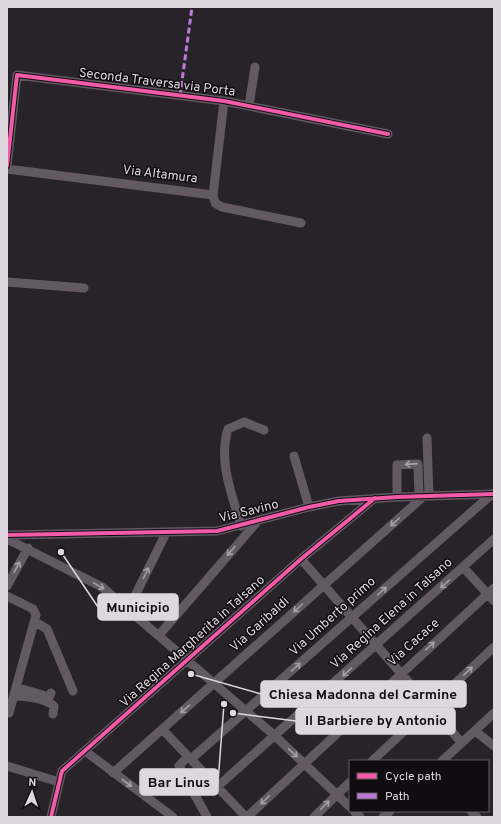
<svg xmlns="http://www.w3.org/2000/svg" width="501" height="824" font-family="Overpass,sans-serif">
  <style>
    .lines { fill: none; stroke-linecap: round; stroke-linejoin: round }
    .minor { stroke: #625963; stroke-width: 9 }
    .quiet { stroke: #bd7bd9; stroke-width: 3; stroke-dasharray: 6 3; stroke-linecap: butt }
    .cycleway-casing { stroke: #100c10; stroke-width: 6 }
    .cycleway { stroke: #f35aa7; stroke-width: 4 }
    .oneway { stroke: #a69fa7 }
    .labels { text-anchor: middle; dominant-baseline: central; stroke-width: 3; stroke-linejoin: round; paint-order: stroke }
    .street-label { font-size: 13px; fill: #ded8de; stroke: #100c10 }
    .leader { fill: none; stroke: #ded8de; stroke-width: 1.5 }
    .callout-dot { fill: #ded8de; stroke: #100c10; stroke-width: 1.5 }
    .callout { fill: #ded8de; stroke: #ded8de; stroke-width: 1.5 }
    .callout-label { font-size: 14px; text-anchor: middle; font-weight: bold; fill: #111 }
  </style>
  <rect width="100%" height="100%" fill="#282328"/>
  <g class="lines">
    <path class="minor" d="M 224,101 L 213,195 L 215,203 L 222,207 L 301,223
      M 249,106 L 255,67
      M 7,166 L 17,75 L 224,101 L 388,134
      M 7,169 L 213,195
      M 7,282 L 84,288
      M 427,438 L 429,496
      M 294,456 L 309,507
      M 397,497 L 397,465 L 418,464 L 419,496
      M 241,526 C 232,494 218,462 228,429 L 244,422 L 264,430
      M 7,535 L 217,531 L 309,507 L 339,501 L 397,497 L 494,494
      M 7,539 L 102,587 L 275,736 L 350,807
      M 301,559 L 461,742
      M 463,567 L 494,601
      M 7,586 L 28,548
      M 7,596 L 33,609 L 36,615 L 9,713
      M 129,608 L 166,533
      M 35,622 L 47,629 L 73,691
      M 159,635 L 257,522
      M 16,687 L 49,697 L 51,693
      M 14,696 C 26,696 45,698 54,706 L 53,714
      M 162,729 L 246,817
      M 475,731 L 494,746
      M 85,751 L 173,817
      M 188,756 L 179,766 L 207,817
      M 191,759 L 492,494
      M 372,761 L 494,647
      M 442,761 L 494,713
      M 7,766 L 59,782
      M 113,773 L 424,496
      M 217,787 L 494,539
      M 354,811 L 360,817
      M 471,811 L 477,817
      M 51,817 L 62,771 L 301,559 L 375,498
      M 247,817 L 494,588
      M 314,817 L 350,782
      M 383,817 L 390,811"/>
    <path class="quiet" d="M 180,96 L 192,7"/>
    <g class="cycleway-casing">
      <path id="cycleway" d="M 7,166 L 17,75 L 224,101 L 388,134
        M 7,535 L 217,531 L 309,507 L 339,501 L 397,497 L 494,494
        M 51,817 L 62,771 L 301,559 L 375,498"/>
    </g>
    <use href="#cycleway" class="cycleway"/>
  </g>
  <defs><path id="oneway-shaft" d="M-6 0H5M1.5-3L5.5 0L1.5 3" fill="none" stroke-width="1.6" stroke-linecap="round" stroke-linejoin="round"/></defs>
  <g class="oneway">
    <use href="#oneway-shaft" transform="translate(411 464) rotate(176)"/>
    <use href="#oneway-shaft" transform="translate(395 522) rotate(138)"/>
    <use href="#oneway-shaft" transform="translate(231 551) rotate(131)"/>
    <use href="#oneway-shaft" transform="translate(17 567) rotate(-61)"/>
    <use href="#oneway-shaft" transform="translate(146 573) rotate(-64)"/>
    <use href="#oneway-shaft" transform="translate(445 584) rotate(138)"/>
    <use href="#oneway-shaft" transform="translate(99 586) rotate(30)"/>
    <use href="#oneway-shaft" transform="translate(382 591) rotate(-42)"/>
    <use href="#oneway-shaft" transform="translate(298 608) rotate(138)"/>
    <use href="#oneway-shaft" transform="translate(430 646) rotate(-42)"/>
    <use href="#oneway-shaft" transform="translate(296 667) rotate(-42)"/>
    <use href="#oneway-shaft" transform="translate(468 671) rotate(-43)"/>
    <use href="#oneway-shaft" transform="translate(347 672) rotate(138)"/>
    <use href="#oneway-shaft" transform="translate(185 709) rotate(139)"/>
    <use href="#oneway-shaft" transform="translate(293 753) rotate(43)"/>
    <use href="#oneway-shaft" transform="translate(127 783) rotate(37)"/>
    <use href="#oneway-shaft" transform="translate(265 800) rotate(136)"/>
    <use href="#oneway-shaft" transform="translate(325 805) rotate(-45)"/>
  </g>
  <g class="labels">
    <g class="street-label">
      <text transform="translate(157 83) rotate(7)">Seconda Traversa via Porta</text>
      <text transform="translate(160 175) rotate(7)">Via Altamura</text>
      <text transform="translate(249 512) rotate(-14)">Via Savino</text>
      <text transform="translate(392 614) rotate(-42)">Via Regina Elena in Talsano</text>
      <text transform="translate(333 617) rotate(-42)">Via Umberto primo</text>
      <text transform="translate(260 625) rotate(-42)">Via Garibaldi</text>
      <text transform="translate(193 642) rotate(-42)">Via Regina Margherita in Talsano</text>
      <text transform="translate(414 643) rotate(-42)">Via Cacace</text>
    </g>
  </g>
  <path class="leader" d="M61 552L98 607M191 674L261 694M233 713L296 721M224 704L218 782"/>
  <g class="callout-dot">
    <circle cx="61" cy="552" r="4"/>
    <circle cx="191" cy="674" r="4"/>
    <circle cx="233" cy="713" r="4"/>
    <circle cx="224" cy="704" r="4"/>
  </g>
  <g class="callout">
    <rect x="98" y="594" width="80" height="26" rx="4"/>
    <rect x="261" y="681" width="205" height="26" rx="4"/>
    <rect x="296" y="708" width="159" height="26" rx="4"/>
    <rect x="140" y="769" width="78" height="26" rx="4"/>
  </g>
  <g class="callout-label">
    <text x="138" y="612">Municipio</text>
    <text x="363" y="699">Chiesa Madonna del Carmine</text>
    <text x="376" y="725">Il Barbiere by Antonio</text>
    <text x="179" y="787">Bar Linus</text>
  </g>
  <rect width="501" height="824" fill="none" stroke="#ded8de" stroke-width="16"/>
  <rect x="349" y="760" width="140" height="52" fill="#100c10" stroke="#625e62"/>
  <rect x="357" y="773" width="20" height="6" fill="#f35aa7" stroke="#625e62"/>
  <text x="385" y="780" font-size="12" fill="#ded8de">Cycle path</text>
  <rect x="357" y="793" width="20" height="6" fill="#bd7bd9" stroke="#625e62"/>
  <text x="385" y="800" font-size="12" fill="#ded8de">Path</text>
  <g transform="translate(32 792) rotate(3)" stroke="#100c10" stroke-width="3" paint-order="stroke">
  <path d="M0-3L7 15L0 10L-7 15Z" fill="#ded8de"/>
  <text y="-6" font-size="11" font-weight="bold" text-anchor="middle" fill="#ded8de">N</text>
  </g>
</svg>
